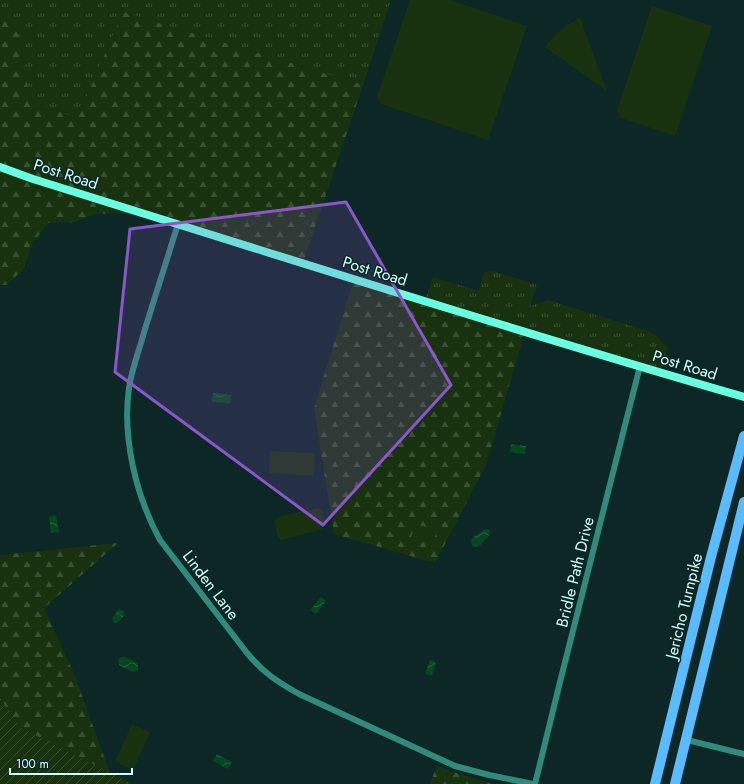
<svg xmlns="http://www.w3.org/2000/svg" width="744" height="784" font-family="Jost,sans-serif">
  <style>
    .grass { fill: url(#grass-tufts) }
    .forest { fill: url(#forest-firs) }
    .garden { fill: url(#garden-furrows) }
    .pitch { fill: #18320f }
    .water { fill: url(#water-waves) }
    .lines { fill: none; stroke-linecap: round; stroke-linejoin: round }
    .street { stroke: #328b7a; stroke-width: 6 }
    .secondary { stroke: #69ffe1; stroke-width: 8 }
    .primary { stroke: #59bcff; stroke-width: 10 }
    .marked { fill: #8c56cb; fill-opacity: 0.2; stroke: #8c56cb; stroke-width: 3; stroke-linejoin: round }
    .labels { text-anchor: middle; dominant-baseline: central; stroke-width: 3; stroke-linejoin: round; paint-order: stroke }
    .street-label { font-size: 16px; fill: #d2fffa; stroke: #0c2725 }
  </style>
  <defs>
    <pattern id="grass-tufts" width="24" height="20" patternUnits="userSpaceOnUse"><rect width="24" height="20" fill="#18320f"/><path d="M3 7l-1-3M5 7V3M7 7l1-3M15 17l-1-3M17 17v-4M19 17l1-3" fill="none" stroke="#395133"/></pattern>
    <pattern id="forest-firs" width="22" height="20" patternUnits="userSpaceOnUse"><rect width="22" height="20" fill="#18320f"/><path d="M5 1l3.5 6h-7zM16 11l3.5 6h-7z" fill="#395133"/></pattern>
    <pattern id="garden-furrows" width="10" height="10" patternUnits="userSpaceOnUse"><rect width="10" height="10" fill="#18320f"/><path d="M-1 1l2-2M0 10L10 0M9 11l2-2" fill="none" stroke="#395133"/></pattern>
    <pattern id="water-waves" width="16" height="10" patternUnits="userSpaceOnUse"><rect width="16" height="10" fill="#044820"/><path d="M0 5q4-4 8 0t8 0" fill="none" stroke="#286341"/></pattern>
  </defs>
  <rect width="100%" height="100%" fill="#0c2725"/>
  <path class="grass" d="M 0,0 L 391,0 L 363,85 L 123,12 L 77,119 L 30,100 L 19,34 L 0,12 Z
    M 493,271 L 537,285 L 530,306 L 548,300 L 648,331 L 656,335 L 665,346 L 668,347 L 661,373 L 425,300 L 433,277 L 479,291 L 484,272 Z"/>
  <path class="forest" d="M 0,12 L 19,34 L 30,100 L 77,119 L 123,12 L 363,85 L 303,263 L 141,213 L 95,214 L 75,222 L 48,223 L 33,243 L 23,270 L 6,285 L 0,285 Z
    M 354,279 L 525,331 L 486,465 L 435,563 L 334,534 L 314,408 Z
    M 118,543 L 44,608 L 75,676 L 110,773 L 19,727 L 0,698 L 0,555 Z
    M 437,765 L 453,772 L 493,784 L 430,784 Z"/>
  <path class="garden" d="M 0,698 L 19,727 L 133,784 L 0,784 Z"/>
  <path class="pitch" d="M 410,0 L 450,0 L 527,26 L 488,140 L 381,104 L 377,97 Z
    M 652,6 L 712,26 L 675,136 L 621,118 L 617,110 Z
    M 580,18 L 607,91 L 545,47 C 554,34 565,25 580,18 Z
    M 270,451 L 315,453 L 314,476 L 269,473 Z
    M 318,508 L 322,510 L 325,525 L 322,529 L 282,540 L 278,538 L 275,522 L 277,517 Z
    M 415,524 L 437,530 L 432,545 L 411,538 Z
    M 132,724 L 150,732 L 133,770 L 115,762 Z"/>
  <path class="water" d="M 213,393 L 231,395 L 230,403 L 212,402 Z
    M 511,444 L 526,446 L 525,454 L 510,452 Z
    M 56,515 L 59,532 L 51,533 L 49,517 Z
    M 486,529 L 490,530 L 489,536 L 481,544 L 476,547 C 472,546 470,542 472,538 Z
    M 321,597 L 326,601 L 316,614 L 310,610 Z
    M 119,609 L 124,611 L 125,614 L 119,622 L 115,623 L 113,621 L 112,618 Z
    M 121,657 C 128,657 132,660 138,664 L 138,670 L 132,672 L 119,665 L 118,660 Z
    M 430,660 L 434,661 L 436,663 L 432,675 L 428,675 L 425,673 Z
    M 217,754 L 232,762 L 228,769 L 213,761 Z"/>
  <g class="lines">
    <path class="street" d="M 178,224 C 167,259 156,294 145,329 C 140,348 132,368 129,388 C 122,438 136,496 160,540 L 247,653 C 264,673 276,681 299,694 L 455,766 L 489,775 L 533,784
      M 687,740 L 744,754
      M 535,784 L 561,678 L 640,366"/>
    <path class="secondary" d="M 0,167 L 33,179 C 270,253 506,328 744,397"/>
    <path class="primary" d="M 655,784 L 711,557 L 744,436
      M 675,784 L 744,502"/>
  </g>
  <path class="marked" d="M 346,202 L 451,385 L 323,525 L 115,372 L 130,229 Z"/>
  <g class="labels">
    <g class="street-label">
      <text transform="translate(66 174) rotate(18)">Post Road</text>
      <text transform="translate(375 271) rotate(17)">Post Road</text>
      <text transform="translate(685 365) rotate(17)">Post Road</text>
      <text transform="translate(575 572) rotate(-76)">Bridle Path Drive</text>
      <text transform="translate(211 585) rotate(53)">Linden Lane</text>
      <text transform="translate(684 606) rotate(-76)">Jericho Turnpike</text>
    </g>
  </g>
  <path d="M10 768v6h122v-6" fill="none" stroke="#d2fffa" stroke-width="2"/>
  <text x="16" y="768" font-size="12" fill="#d2fffa" stroke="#0c2725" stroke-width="3" paint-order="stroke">100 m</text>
</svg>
